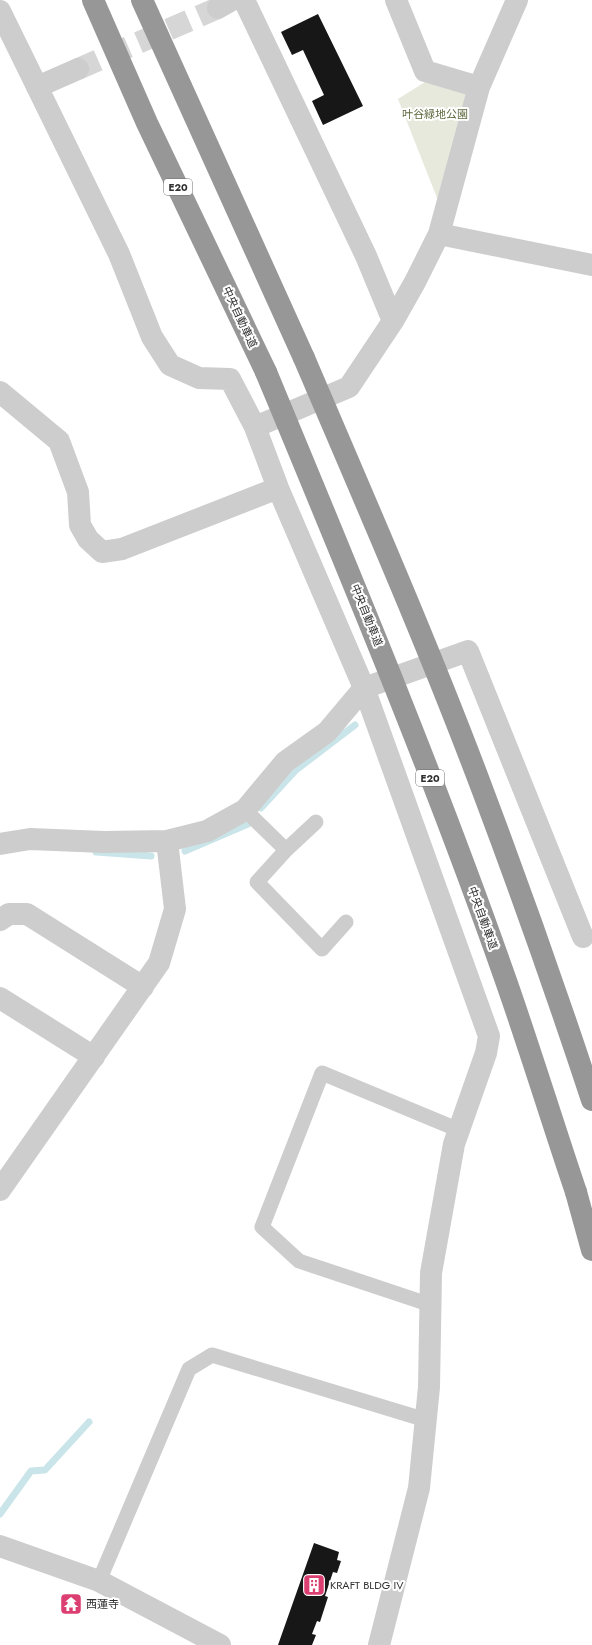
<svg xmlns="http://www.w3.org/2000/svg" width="592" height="1645" font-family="Jost,'Noto Sans JP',sans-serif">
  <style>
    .green { fill: #e7e9dd }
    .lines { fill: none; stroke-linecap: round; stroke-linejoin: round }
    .stream { stroke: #cae5e9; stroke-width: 7 }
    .building { fill: #171717 }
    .street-tunnel { stroke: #d6d6d6; stroke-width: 22; stroke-dasharray: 22 11; stroke-linecap: butt }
    .lane { stroke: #cdcdcd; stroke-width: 15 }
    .street { stroke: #cdcdcd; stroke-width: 22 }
    .highway { stroke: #979797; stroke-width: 22 }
    .highway-bridge { stroke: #979797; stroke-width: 22 }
    .labels { text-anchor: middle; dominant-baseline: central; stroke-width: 4; stroke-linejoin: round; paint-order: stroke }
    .shield { fill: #fff; stroke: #6e6e6e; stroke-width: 1 }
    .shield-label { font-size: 10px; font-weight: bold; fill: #303030 }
    .park-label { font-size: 11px; fill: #5e6a40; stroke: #fff }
    .street-label { font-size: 11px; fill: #303030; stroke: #fff }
    .poi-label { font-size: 11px; fill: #303030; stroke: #fff; text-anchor: start }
  </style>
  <rect width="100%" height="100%" fill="#fff"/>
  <path class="green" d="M 425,82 L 471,93 L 439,203 L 398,99 Z"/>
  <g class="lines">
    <path class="stream" d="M 261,808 L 296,770 L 355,725
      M 185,851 L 248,824
      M 96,852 L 151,856
      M 0,1514 L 31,1471 L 45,1470 L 89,1422"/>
  </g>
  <path class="building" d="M 318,14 L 363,106 L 323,125 L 312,101 L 324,95 L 303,50 L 292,55 L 281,32 Z
    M 314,1543 L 339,1552 L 337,1560 L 341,1561 L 337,1573 L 333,1572 L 325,1596 L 328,1597 L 320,1622 L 317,1621 L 312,1634 L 316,1635 L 312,1645 L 278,1645 Z"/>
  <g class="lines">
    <path class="street-tunnel" d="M 78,69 L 218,8"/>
    <path class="lane" d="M 245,810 L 286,850 L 316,822
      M 286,850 L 257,882 L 322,949 L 346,922
      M 431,1305 L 299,1261 L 262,1227 L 322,1073 L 459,1130
      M 99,1581 L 189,1369 L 212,1355 L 426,1420"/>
    <path class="street" d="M 244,0 L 366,256 L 393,321
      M 396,0 L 425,71 L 479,87
      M 218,8 L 232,0
      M 0,11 L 119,254 L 152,337 L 170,365 L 199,378 L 230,379 L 255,427 L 278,488 L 364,688 L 327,732 L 285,762 L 245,810 L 207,831 L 167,841 L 104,842 L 30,839 L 0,844
      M 37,87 L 78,69
      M 439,234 L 592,265
      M 0,392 L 59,441 L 78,492 L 80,525 L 88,539 L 102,552 L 122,549 L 278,488
      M 255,427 L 349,387 L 393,321 L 415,282 L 439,234 L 479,87 L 517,0
      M 0,920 L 9,914 L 27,914 L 143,987
      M 0,998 L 94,1057
      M 0,1190 L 159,963 L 175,909 L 167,841
      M 0,1546 L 99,1581 L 220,1645
      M 379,1645 L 419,1488 L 429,1387 L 431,1273 L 454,1144 L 486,1053 L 489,1036 L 364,688 L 468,651 L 583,937"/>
    <path class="highway" d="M 93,0 L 147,123 L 266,372
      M 142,0 L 304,358
      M 576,1192 L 592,1250"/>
    <path class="highway-bridge" d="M 304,358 C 366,503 429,647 484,794 C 522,895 558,997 592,1100
      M 266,372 C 349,572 433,773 505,978 C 530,1049 552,1121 576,1192"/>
  </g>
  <defs>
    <g id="building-square" transform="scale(1.15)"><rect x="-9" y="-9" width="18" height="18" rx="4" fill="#db3f71" stroke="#fff"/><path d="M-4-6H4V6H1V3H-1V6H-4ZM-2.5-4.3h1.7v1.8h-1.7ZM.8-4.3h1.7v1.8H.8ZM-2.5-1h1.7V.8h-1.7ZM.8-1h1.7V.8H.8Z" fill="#fff"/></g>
    <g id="temple-square" transform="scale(1.15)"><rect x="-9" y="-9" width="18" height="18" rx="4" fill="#db3f71" stroke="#fff"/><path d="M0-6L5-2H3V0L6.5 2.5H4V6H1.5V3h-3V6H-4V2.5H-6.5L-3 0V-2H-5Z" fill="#fff"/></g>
  </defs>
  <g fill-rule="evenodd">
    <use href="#building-square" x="314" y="1585"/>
    <use href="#temple-square" x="71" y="1604"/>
  </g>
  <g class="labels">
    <g class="shield">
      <rect x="164" y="179" width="28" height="16" rx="3"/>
      <rect x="416" y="770" width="28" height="16" rx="3"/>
    </g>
    <g class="shield-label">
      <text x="178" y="187">E20</text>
      <text x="430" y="778">E20</text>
    </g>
    <g class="park-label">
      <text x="435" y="114">叶谷緑地公園</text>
    </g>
    <g class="street-label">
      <text transform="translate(240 317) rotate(65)">中央自動車道</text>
      <text transform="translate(367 615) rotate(68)">中央自動車道</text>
      <text transform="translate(483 918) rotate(70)">中央自動車道</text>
    </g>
    <g class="poi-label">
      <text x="330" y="1585">KRAFT BLDG IV</text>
      <text x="86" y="1604">西蓮寺</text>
    </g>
  </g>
</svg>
